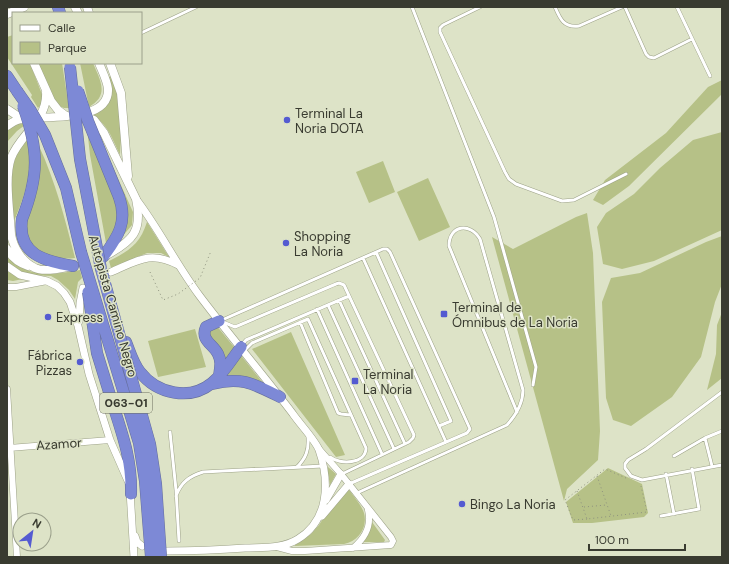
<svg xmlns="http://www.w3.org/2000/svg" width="729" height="564" font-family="'DM Sans',sans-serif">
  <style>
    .green { fill: #b6c187 }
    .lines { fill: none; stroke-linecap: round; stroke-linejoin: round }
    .service-casing { stroke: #9da288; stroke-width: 4 }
    .minor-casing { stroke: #9da288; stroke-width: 7 }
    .tertiary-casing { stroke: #9da288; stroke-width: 8 }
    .secondary-casing { stroke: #9da288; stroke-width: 9 }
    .motorway-casing { stroke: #656e9c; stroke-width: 12 }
    .path { stroke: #8f937f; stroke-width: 1; stroke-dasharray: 1 3; stroke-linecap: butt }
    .service { stroke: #fff; stroke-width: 3 }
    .minor { stroke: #fff; stroke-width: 6 }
    .tertiary { stroke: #fff; stroke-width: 7 }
    .secondary { stroke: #fff; stroke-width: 8 }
    .motorway { stroke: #7d89d6; stroke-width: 11 }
    .motorway-bridge-casing { stroke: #656e9c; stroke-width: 12; stroke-linecap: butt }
    .path-bridge { stroke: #8f937f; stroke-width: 1; stroke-dasharray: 1 3; stroke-linecap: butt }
    .motorway-bridge { stroke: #7d89d6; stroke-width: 11 }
    .poi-dot { fill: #545bd1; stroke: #dde3c7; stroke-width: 1.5 }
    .labels { text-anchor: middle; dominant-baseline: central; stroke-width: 3; stroke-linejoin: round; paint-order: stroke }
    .shield { fill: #dde3c7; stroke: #6a6d5d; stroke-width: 1 }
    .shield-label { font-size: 12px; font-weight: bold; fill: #393b30 }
    .poi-label { font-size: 13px; fill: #393b30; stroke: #dde3c7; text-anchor: start }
    .street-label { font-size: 13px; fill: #393b30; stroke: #dde3c7 }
  </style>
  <rect width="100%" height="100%" fill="#dde3c7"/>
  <path class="green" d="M 13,35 L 13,63 L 30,63 L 43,97 L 42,103 L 38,108 L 31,97 L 32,95 L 7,57 L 7,37 Z
    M 38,63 L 62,63 L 69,108 L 64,108 L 54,104 Z
    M 80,63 L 93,63 C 100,80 110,95 89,107 Z
    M 112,75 L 119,101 L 121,136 L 120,155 C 112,138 108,125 92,114 L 103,107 L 109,77 Z
    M 722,80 L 722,94 L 629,186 L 603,205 L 593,200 L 605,180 L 666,133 L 708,87 Z
    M 23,120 L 25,125 L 17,131 L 7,142 L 7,127 Z
    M 87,128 L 104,170 L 118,212 L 115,229 L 106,243 L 90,155 Z
    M 722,132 L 722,230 L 654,261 L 622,269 L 603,264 L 597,227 L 606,213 L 634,194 L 660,168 L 693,140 Z
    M 28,138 C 32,171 27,191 14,221 C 11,187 3,166 28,138 Z
    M 39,146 C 56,183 65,219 75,258 C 52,261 27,253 25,226 L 39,164 Z
    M 107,154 L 133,212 L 132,225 L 121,238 L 124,230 Z
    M 383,161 L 395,192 L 369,203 L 356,172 Z
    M 428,178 L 450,227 L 419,241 L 397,192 Z
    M 587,213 L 593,253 L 600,431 L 598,460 L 567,489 L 564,501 L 492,237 L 513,249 L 576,217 Z
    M 147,222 L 169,257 L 161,253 L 147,253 L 111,268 L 109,261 C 129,251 140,244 147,222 Z
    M 722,236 L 722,284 L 715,302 L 701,357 L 672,397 L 631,426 L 613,420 L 606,398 L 602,302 L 611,278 L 640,273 L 706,242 Z
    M 7,254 C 25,279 53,275 80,270 L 82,278 L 78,282 L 75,299 L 69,290 L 58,280 L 51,276 L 28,275 L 21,273 L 7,263 Z
    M 7,271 L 23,279 L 13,281 L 7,280 Z
    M 722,312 L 722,378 L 707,390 L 716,354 L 717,325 Z
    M 216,325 L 234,347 L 225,362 L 217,345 L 209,334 L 211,328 Z
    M 195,329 L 206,367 L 158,377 L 148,341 Z
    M 291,332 L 345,455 L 336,457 L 252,349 Z
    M 239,353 L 263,383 L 223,377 Z
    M 328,467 L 336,474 L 330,485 L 327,468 Z
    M 608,468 L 642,484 L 648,513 L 644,517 L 592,523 L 573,523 L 566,502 Z
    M 348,488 C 353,496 361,504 364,513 C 368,528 358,541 344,544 L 294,546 L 311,534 L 319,525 L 328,511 Z
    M 372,522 L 385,540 L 384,542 L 363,542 L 368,535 Z"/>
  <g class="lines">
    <g class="service-casing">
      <path id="service" d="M 412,7 L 494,217 L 536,367 L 533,385
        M 480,7 L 443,25 L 440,28 L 440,32 L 505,172 L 509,179 L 516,184 L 562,201 L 574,200 L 626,174
        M 555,7 C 560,19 564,28 579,26 L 622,7
        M 625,7 L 646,54 L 649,57 L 654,58 L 692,39
        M 677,7 L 710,76
        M 141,33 L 196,7
        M 376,252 L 451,421 L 439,426
        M 363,258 L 446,442
        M 339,300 L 405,444
        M 328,305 L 394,449
        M 317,309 L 382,454
        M 222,320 L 383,249 L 387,249 L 390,252 L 470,429 L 467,433 L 349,484
        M 223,322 L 235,327 L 336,284 L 339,283 L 344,285 L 414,435 L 413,438 L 409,442 L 342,474
        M 300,322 L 338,413 L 341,414 L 350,415
        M 242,345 L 246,340 L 349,296
        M 244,351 L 252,343 L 308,319 L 366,448 C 366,464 340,465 330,457
        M 722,392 L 646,449 L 628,460 L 625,464 L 625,468 L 631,476 L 642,480 L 722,465
        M 170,432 L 176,490 L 179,541
        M 705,438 L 712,466
        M 674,456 L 705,438 L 722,431
        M 297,467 C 306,458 309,450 308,437
        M 666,474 L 674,514
        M 357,493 L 507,425 C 516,415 523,404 523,390 L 480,239 C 470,222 449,225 449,246 L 517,412
        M 176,496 C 181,482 190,476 203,472 L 323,466
        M 661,516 L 699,509 L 692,469"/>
    </g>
    <g class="minor-casing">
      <path id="minor" d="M 7,287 L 16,287 L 47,281
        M 7,389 L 17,557
        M 9,448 L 110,440
        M 277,547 L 292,551 L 305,551 L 391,545 L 393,541 L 391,537 L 341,474 L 319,449
        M 353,548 C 365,538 372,526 368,510"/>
    </g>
    <g class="tertiary-casing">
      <path id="tertiary" d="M 136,199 C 159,229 176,264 199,295 C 229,335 262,373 293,414 C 299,423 316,441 319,450 C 330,482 329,520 298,539 C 282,549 262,547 245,548 C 218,550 192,551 166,551
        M 7,266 L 20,275 L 47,281 L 57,286 L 64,293 L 70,302 L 78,326 L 89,374 L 110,440 L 128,481
        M 111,272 C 137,261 150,250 178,265
        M 79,321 L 80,303 L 83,288
        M 130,491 L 134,557
        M 326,500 L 341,474
        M 322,516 L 349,484
        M 135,536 L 137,542 L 142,546"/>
    </g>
    <g class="secondary-casing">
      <path id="secondary" d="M 75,7 L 78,13
        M 87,7 L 89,13
        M 7,14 L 24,7
        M 34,63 L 51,101 L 58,110 L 66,116
        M 110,63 L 121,93 L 128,176
        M 46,92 C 48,120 20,134 11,158 C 4,178 10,213 11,234 C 13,247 22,262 35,268 C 43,272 58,269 67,267
        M 7,109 L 22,119
        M 84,116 L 94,120 L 104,133 L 136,199 C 143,231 133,241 105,256
        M 7,126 C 11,123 16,120 21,119 C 42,115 110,124 108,89 C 107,80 102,71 99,63
        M 7,249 C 12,258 19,263 28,266"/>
    </g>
    <g class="motorway-casing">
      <path id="motorway" d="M 58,7 L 60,13
        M 7,76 L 17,91
        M 22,219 C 17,255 45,261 73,266
        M 103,257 C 118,237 128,222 119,197
        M 126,342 C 130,352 133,363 140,372 C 157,394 190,401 212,383 C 224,373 232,359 241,347
        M 219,376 C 220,368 222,362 218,354 C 213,344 200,340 206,327 L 219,321
        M 212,384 C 241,376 254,384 280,397
        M 113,405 C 123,436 132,461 131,494"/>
    </g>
    <path class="path" d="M 597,476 L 611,516
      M 577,491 L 587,519 L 647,512 L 641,486
      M 584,507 L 606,505
      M 587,519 L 573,520 L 565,500 L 605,469 L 626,478"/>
    <use href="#service" class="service"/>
    <use href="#minor" class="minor"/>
    <use href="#tertiary" class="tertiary"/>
    <use href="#secondary" class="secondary"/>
    <use href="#motorway" class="motorway"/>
    <g class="motorway-bridge-casing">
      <path id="motorway-bridge" d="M 70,67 L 80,159 L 101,269 L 150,444 L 156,484 L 161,557
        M 17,91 L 31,111 L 45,135 L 66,188 L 81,252 L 139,443 L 145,481 L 151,557
        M 78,91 L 88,121 L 119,197
        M 22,219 C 39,176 39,150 23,106
        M 88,292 L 97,353 L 113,405"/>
    </g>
    <path class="path-bridge" d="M 150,272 L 163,300 L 178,294 L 200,278 L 211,251"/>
    <use href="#motorway-bridge" class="motorway-bridge"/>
  </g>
  <g class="poi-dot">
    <circle cx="287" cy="120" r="4"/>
    <circle cx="286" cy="243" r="4"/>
    <rect x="440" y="310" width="8" height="8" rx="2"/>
    <circle cx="48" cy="317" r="4"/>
    <circle cx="80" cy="362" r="4"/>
    <rect x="351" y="377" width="8" height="8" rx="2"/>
    <circle cx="462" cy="504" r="4"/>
  </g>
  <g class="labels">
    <rect class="shield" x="100" y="393" width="52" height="20" rx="3"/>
    <g class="shield-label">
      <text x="126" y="403">063-01</text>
    </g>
    <g class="poi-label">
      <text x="295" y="113">Terminal La<tspan x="295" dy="15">Noria DOTA</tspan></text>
      <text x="294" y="236">Shopping<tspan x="294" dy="15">La Noria</tspan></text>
      <text x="452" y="307">Terminal de<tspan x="452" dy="15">Ómnibus de La Noria</tspan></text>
      <text x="56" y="317">Express</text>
      <text x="72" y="355" text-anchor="end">Fábrica<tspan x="72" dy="15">Pizzas</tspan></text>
      <text x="363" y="374">Terminal<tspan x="363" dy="15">La Noria</tspan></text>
      <text x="470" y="504">Bingo La Noria</text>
    </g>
    <g class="street-label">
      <text transform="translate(113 306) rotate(74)">Autopista Camino Negro</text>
      <text transform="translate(59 444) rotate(-4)">Azamor</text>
    </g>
  </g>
  <rect width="729" height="564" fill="none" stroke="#393b30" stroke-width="16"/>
  <rect x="12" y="12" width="130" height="52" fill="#dde3c7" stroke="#9ba08b"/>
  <rect x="20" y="25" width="20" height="6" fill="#ffffff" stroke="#9ba08b"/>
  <text x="48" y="32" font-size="12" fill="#393b30">Calle</text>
  <rect x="20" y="42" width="20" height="12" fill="#b6c187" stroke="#9ba08b"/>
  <text x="48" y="52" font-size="12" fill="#393b30">Parque</text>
  <g transform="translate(32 532) rotate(30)"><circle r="19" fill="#dde3c7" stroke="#9ba08b"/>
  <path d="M0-3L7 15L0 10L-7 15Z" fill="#545bd1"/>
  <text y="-6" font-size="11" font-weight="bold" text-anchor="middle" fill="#393b30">N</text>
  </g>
  <path d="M589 544v6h96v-6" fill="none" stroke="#393b30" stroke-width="2"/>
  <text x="595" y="544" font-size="12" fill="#393b30" stroke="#dde3c7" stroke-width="3" paint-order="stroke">100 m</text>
</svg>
